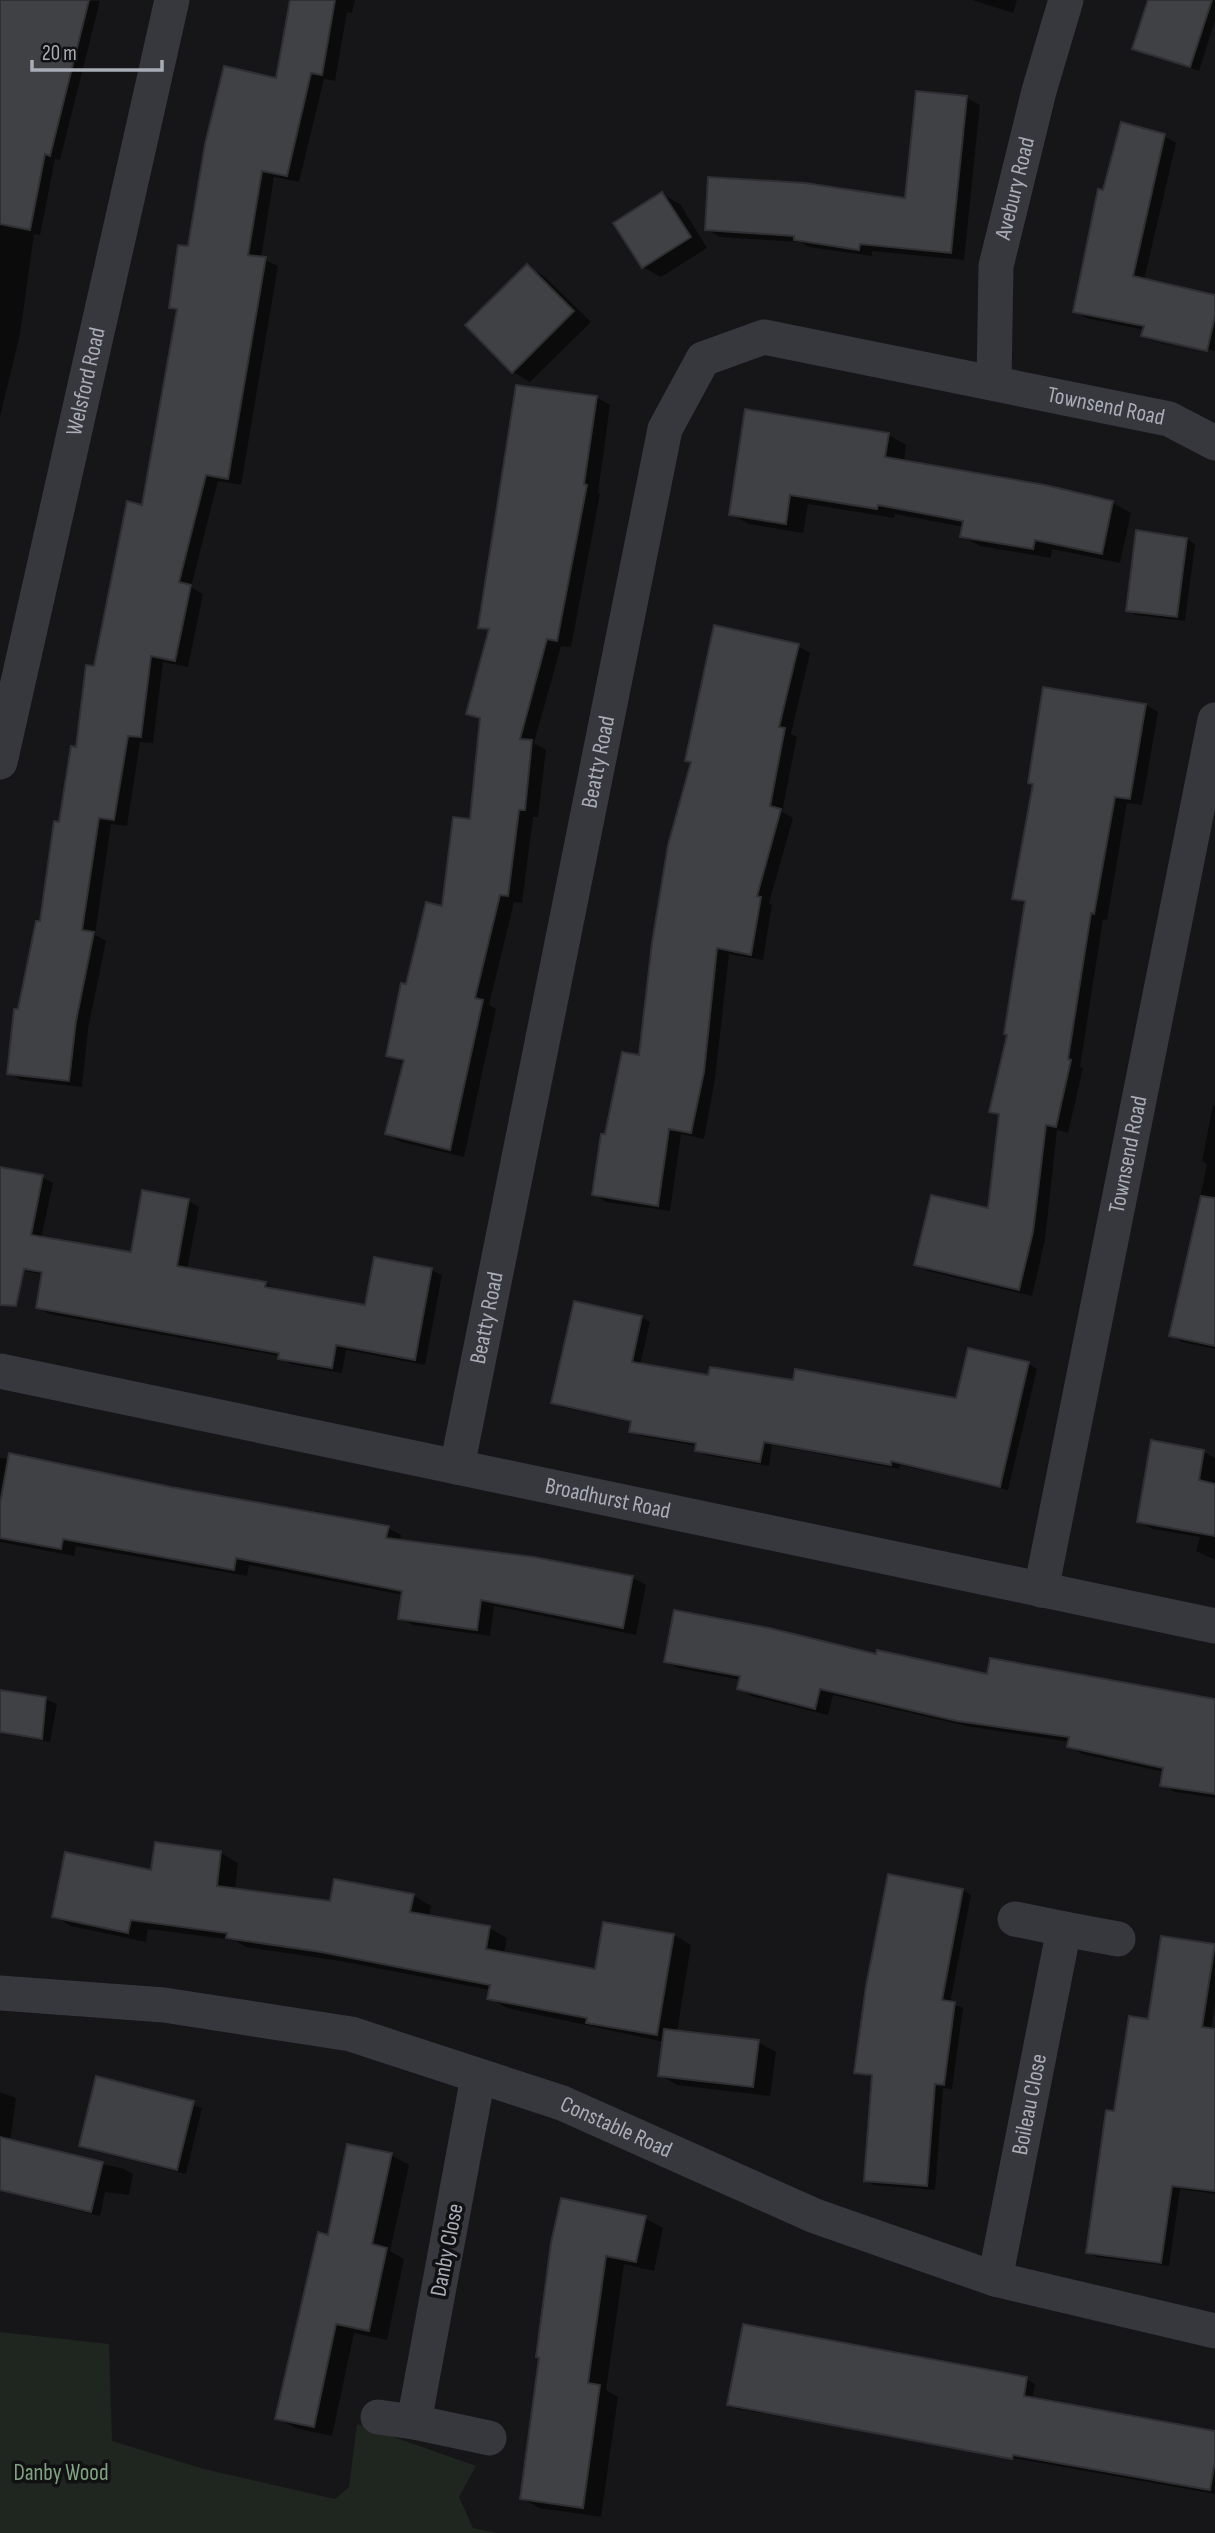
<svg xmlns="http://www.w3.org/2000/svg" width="1215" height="2533" font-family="'Sofia Sans Condensed',sans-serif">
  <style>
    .green { fill: #1e261f }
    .shadow { fill: #0007 }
    .building { fill: #404145; stroke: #303034; stroke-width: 2 }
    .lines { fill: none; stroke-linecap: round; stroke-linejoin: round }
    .minor { stroke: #37383d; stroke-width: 35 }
    .labels { text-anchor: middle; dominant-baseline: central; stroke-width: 7; stroke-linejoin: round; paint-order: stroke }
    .street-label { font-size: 23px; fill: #a8adb8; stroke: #111113 }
    .park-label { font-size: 23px; fill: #7fa381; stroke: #111113 }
  </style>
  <rect width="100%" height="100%" fill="#161618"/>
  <path class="green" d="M 0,2332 L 109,2344 L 112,2441 L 204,2469 L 335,2499 L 349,2487 L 357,2424 L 476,2466 L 459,2497 L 473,2528 L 497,2533 L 0,2533 Z"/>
  <path class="shadow" d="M 0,0 L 100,1 L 60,160 L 55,159 L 40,235 L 34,234 L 20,334 L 0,417 Z
    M 292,0 L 355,0 L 352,13 L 347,12 L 335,81 L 324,79 L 299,182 L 274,177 L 261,258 L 278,266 L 241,485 L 218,481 L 191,587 L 203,594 L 188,667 L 163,662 L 153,743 L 140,742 L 127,826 L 111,824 L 95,935 L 106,941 L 88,1029 L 82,1087 L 21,1080 L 9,1073 L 19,1011 L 42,923 L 95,668 L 144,507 L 178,311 L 171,307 L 190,248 L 277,80 Z
    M 972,0 L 1017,0 L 1013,13 Z
    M 1149,0 L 1215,0 L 1215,21 L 1199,71 L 1134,48 Z
    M 967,98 L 980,105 L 964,260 L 872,251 L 872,256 L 809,247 L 800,242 L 720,237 L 706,229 L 907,200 Z
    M 1164,136 L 1176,143 L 1144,280 L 1215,297 L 1215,351 L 1153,337 L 1153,341 L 1215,356 L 1155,342 L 1143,335 L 1145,330 L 1086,318 L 1075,311 L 1104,192 Z
    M 662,194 L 680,204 L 707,248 L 661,277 L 643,267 Z
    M 527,266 L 545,277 L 591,322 L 530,382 L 513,372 Z
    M 596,397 L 610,405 L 598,493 L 600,494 L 571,647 L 561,646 L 534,743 L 546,750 L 538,817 L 533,817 L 522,903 L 514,902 L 489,1005 L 496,1009 L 464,1157 L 401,1142 L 387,1134 L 405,1064 L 388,1055 L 408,986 L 444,908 L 471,821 L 481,721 L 468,713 L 490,632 L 480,627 Z
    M 889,435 L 906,445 L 904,462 L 1044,486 L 1113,503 L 1131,513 L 1120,563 L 1052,549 L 1051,558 L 980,546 L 962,536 L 964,527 L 895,514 L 894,518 L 808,504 L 803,533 L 749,524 L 731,514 Z
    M 1187,539 L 1195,544 L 1185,621 L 1136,615 L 1128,610 Z
    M 798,646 L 810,653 L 791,734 L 797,737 L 782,812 L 793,818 L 769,903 L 772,905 L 763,960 L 729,954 L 715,1079 L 704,1139 L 681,1134 L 670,1211 L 606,1202 L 594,1194 L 607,1136 L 640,1057 L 692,763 L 687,760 Z
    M 1146,705 L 1158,712 L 1142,805 L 1127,803 L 1107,920 L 1103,919 L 1080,1067 L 1083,1068 L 1068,1133 L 1057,1130 L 1045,1240 L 1032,1296 L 928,1271 L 916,1264 L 989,1211 L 1000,1116 L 991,1111 L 1009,1035 L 1026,905 L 1014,898 Z
    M 1213,1105 L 1215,1106 L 1215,1349 L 1182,1342 L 1171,1335 L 1207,1164 L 1202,1161 Z
    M 0,1168 L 42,1177 L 53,1183 L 41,1239 L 132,1254 L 144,1192 L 189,1201 L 199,1207 L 187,1270 L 265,1283 L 276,1289 L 366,1307 L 431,1270 L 442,1275 L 425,1365 L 346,1350 L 342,1373 L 290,1364 L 280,1356 L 49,1314 L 38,1308 L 44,1275 L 0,1266 Z
    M 641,1317 L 650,1322 L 640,1365 L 710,1377 L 794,1382 L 957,1400 L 1029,1364 L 1037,1369 L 1008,1490 L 900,1465 L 899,1469 L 772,1445 L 769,1466 L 705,1455 L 697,1450 L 698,1446 L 640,1436 L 631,1431 L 633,1423 L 561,1407 L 553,1403 Z
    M 1153,1442 L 1204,1452 L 1215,1458 L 1215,1560 L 1196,1551 L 1200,1537 L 1152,1529 L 1139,1521 Z
    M 11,1455 L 171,1488 L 388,1528 L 401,1535 L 400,1542 L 633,1578 L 646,1585 L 636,1635 L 494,1606 L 490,1636 L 413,1625 L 400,1618 L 403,1595 L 249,1565 L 247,1576 L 76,1546 L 74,1556 L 0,1542 L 0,1458 L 10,1459 Z
    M 878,1656 L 988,1676 L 1215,1701 L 1215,1798 L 1175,1792 L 1162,1785 L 1164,1772 L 1082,1754 L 1069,1746 L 1070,1742 L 971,1727 L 833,1695 L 828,1715 L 751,1696 L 739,1688 L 741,1680 L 678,1668 L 666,1661 Z
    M 2,1692 L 48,1700 L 57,1704 L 50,1742 L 0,1733 Z
    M 221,1853 L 238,1863 L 235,1890 L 331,1903 L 413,1895 L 431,1906 L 429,1917 L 489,1928 L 507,1938 L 504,1954 L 596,1971 L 674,1935 L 691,1945 L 677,2032 L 758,2042 L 776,2052 L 770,2096 L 677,2085 L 660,2075 L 664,2042 L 507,2008 L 489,1998 L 490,1990 L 340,1961 L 246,1947 L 234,1940 L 148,1929 L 146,1942 L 71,1926 L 54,1916 L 153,1872 Z
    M 889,1876 L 963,1890 L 971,1895 L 950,2003 L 963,2008 L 952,2089 L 943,2088 L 935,2190 L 874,2185 L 865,2180 L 874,2078 L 856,2072 Z
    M 1162,1938 L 1215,1946 L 1215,2004 L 1211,2030 L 1215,2031 L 1215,2194 L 1180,2189 L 1169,2266 L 1096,2257 L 1088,2252 L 1115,2113 L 1150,2021 Z
    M 98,2079 L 202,2108 L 186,2174 L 90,2150 L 81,2145 Z
    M 0,2092 L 16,2098 L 10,2142 L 124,2169 L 133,2174 L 129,2195 L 105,2192 L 100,2216 L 31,2199 L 0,2177 Z
    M 391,2155 L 409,2165 L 390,2251 L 404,2259 L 387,2340 L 354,2333 L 332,2436 L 295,2428 L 277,2418 L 329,2237 Z
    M 645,2218 L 663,2228 L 654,2271 L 624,2264 L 606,2390 L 618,2397 L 601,2517 L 539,2508 L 522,2498 L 541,2358 L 552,2244 Z
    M 744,2326 L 1027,2379 L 1035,2384 L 1032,2400 L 1215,2432 L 1215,2494 L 738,2409 L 729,2404 Z"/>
  <path class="building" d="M 0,0 L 89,0 L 50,156 L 45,154 L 30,230 L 0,224 Z
    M 290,0 L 335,0 L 322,75 L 311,73 L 287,176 L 262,171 L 248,255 L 266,257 L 228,479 L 206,475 L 179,582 L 191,585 L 175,661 L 151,656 L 141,737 L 128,736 L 114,820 L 99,818 L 82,930 L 94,932 L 76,1021 L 69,1081 L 7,1074 L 14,1009 L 18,1009 L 36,921 L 40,921 L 54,821 L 59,822 L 71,746 L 76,747 L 86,665 L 94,666 L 127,501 L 142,505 L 177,309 L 169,308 L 178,245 L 188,246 L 205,144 L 224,66 L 276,78 Z
    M 1148,0 L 1212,0 L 1190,67 L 1132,49 Z
    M 916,91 L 967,96 L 951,253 L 860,244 L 859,250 L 794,240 L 794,236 L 705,230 L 708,177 L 805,183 L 905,198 Z
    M 1121,122 L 1165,134 L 1133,276 L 1215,295 L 1215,316 L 1207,351 L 1141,336 L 1144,326 L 1073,312 L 1098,189 L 1103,190 Z
    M 662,192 L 691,237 L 642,268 L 613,223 Z
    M 527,264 L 574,311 L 512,373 L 465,325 Z
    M 516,385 L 597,396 L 584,484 L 587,485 L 557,641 L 547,639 L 520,739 L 532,740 L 525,810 L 519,810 L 508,896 L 500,895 L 475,998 L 483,1000 L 450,1150 L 385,1134 L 404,1060 L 386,1056 L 401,983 L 406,984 L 426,902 L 442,906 L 453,817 L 470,819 L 480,718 L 466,714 L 489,629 L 478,628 Z
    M 745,409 L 889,433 L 885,457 L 1045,485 L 1113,501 L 1102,554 L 1035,540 L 1033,549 L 960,537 L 963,521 L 878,505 L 877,509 L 790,495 L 786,524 L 729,515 Z
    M 1136,530 L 1187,538 L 1177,617 L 1126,611 Z
    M 714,625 L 799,644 L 779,727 L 785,728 L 770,806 L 781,809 L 757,896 L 761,897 L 751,955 L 717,948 L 704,1072 L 691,1133 L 669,1129 L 658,1206 L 592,1195 L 601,1134 L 605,1134 L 622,1052 L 639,1055 L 652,943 L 668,845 L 691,762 L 685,761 Z
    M 1043,687 L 1146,704 L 1130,799 L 1115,797 L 1094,914 L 1091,913 L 1068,1059 L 1071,1060 L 1056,1127 L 1046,1125 L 1033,1232 L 1019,1290 L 914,1265 L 931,1195 L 988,1208 L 999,1114 L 989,1112 L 1007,1035 L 1004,1034 L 1025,901 L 1012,899 L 1033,784 L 1028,783 Z
    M 0,1167 L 43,1175 L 31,1235 L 131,1252 L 142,1190 L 189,1199 L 177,1266 L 266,1282 L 265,1287 L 365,1305 L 374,1257 L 432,1268 L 415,1360 L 336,1345 L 332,1368 L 278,1359 L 279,1353 L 36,1308 L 42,1272 L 24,1269 L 16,1306 L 0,1305 Z
    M 1201,1196 L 1215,1198 L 1215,1346 L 1169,1336 Z
    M 574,1301 L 642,1316 L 632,1362 L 708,1375 L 710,1367 L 793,1380 L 795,1369 L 956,1398 L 968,1348 L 1029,1362 L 1000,1487 L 891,1461 L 891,1465 L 764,1442 L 760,1462 L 695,1451 L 696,1443 L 629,1432 L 631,1421 L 551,1403 Z
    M 1151,1440 L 1204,1450 L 1199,1480 L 1215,1484 L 1215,1536 L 1137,1522 Z
    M 9,1453 L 171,1487 L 389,1526 L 386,1538 L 534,1557 L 633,1576 L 623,1628 L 481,1600 L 477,1630 L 398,1619 L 402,1591 L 236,1558 L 234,1570 L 63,1539 L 61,1549 L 0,1538 L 0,1504 Z
    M 674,1610 L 769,1628 L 876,1654 L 877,1650 L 987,1674 L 990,1658 L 1215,1699 L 1215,1794 L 1160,1786 L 1163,1768 L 1067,1747 L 1069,1737 L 957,1721 L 820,1689 L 815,1709 L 737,1689 L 740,1676 L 664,1662 Z
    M 0,1690 L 46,1697 L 42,1739 L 0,1732 Z
    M 155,1842 L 221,1851 L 217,1886 L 330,1901 L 334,1879 L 414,1894 L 410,1912 L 490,1926 L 486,1949 L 595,1969 L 603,1922 L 674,1934 L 657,2035 L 586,2023 L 587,2018 L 487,1999 L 490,1985 L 321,1952 L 226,1938 L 227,1933 L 131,1920 L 128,1933 L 52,1917 L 65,1852 L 151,1870 Z
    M 888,1874 L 963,1889 L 942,2000 L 955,2002 L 944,2085 L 935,2084 L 927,2186 L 864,2181 L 872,2075 L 854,2073 L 866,1986 Z
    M 1161,1936 L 1215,1944 L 1202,2027 L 1215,2029 L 1215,2191 L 1172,2186 L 1161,2263 L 1086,2253 L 1106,2110 L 1114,2111 L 1129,2016 L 1148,2019 Z
    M 664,2029 L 759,2040 L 753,2087 L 658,2076 Z
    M 96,2076 L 194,2101 L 177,2170 L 79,2146 Z
    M 0,2137 L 103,2162 L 91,2212 L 0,2190 Z
    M 347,2144 L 392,2153 L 372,2244 L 387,2248 L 369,2331 L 336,2324 L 314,2427 L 275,2419 L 318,2232 L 328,2235 Z
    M 561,2198 L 646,2216 L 636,2262 L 606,2256 L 588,2383 L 600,2385 L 583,2508 L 520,2499 L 539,2358 L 536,2357 L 551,2243 Z
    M 743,2324 L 1027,2377 L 1024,2396 L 1215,2431 L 1215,2461 L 1210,2490 L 1013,2455 L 1012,2459 L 727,2405 Z"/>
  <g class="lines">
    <g class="minor">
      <path id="s1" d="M 994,382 L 996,266 L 1039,91 L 1066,0"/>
      <path id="s2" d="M 0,762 L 172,0"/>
      <path id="s3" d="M 0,1371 L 1215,1626"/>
      <path id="s4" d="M 457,1467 L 665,429 L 703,359 L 764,337 L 1169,419 L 1215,443"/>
      <path id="s5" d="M 1041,1590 L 1215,720"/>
      <path d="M 1015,1919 L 1064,1929"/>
      <path id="s6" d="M 0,1993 L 164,2005 L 351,2034 L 562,2103 L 815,2216 L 995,2279 L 1215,2331"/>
      <path d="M 478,2077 L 414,2422 L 489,2438"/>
      <path id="s7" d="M 995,2279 L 1064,1929 L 1118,1939"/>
      <path d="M 378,2417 L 414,2422"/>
    </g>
  </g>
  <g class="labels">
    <g class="street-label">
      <text stroke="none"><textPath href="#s1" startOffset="196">Avebury Road</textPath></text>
      <text stroke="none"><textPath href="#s2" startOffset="390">Welsford Road</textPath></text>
      <text stroke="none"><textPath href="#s4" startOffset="1552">Townsend Road</textPath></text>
      <text stroke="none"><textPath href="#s4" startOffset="719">Beatty Road</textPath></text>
      <text stroke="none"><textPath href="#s5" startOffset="444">Townsend Road</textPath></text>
      <text stroke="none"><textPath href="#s4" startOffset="152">Beatty Road</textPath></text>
      <text stroke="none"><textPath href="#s3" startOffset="621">Broadhurst Road</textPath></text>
      <text stroke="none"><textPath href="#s7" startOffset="178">Boileau Close</textPath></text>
      <text stroke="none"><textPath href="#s6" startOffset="635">Constable Road</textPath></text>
      <text transform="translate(447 2250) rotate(-79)">Danby Close</text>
    </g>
    <g class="park-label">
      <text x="61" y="2473">Danby Wood</text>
    </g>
  </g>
  <path d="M32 60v10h130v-10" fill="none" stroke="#a8adb8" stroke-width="3.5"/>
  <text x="42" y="60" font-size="21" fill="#a8adb8" stroke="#111113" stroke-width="5" paint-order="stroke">20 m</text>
</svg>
